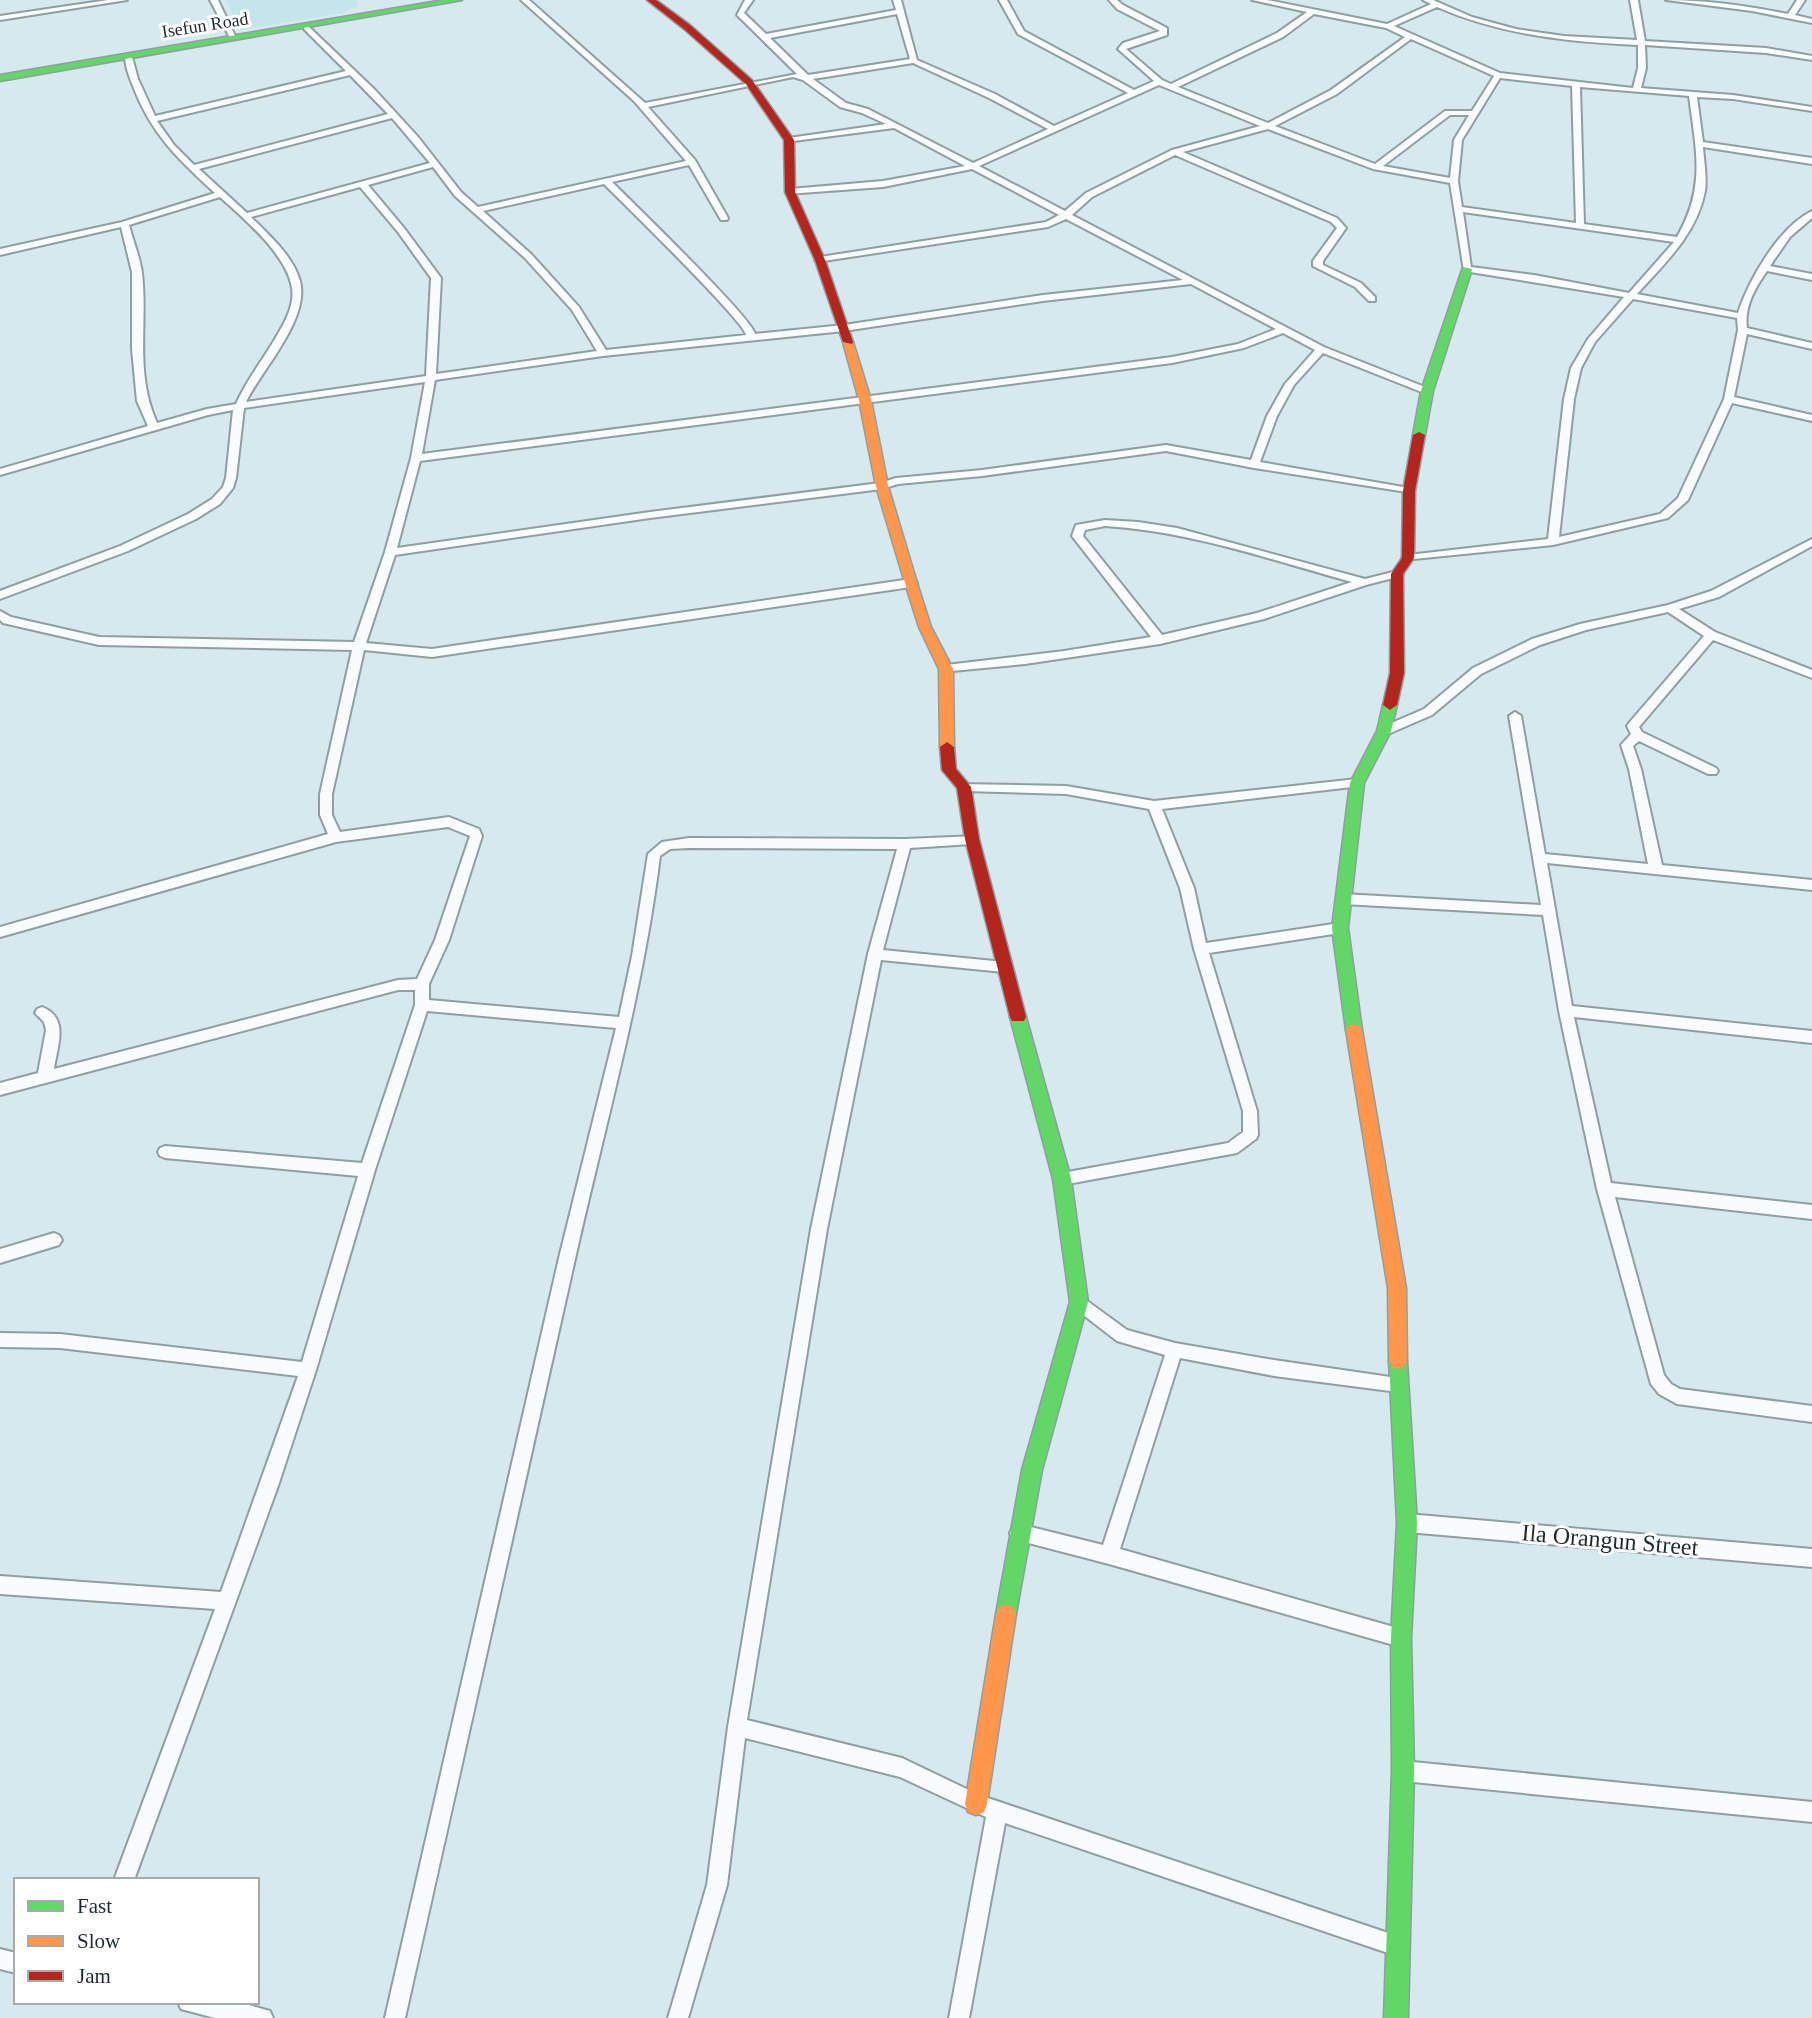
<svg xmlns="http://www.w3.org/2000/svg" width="1812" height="2018" font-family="'Times New Roman',serif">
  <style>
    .built { fill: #c5e5ed }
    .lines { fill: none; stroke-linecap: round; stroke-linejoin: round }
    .street-casing { stroke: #8f9ea1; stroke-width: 4 }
    .fast-casing { stroke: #8f9ea1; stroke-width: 3 }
    .slow-casing { stroke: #8f9ea1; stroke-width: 3 }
    .jam-casing { stroke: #8f9ea1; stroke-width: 3 }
    .street { fill: #f9fcfc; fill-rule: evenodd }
    .fast { fill: #63d668; fill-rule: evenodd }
    .slow { fill: #ff974d; fill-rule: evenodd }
    .jam { fill: #b3261e; fill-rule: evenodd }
    .labels { text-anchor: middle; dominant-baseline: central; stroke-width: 6; stroke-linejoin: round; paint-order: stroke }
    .far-street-label { font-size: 18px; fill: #1e2b2e; stroke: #fff }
    .near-street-label { font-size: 24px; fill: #1e2b2e; stroke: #fff }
  </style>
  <rect width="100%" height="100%" fill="#d6e9ee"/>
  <path class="built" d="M 226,0 L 356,0 L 359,6 L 343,13 L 240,30 Z"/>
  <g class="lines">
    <g class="street-casing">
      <path id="street" d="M 108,0 L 127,0 L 0,20 L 0,16 Z
        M 210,0 L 218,0 L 236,38 L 229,36 Z
        M 521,0 L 529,0 L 645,103 L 797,74 L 737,15 L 745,0 L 753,0 L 744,13 L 766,34 L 896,10 L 893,0 L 901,0 L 917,60 L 995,94 L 1054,126 L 1128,93 L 1018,34 L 999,0 L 1007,0 L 1024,31 L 1134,90 L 1154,81 L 1118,49 L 1123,43 L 1160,31 L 1117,9 L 1109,0 L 1117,0 L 1123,5 L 1167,28 L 1167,35 L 1126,49 L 1162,80 L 1171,84 L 1277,33 L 1307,12 L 1252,0 L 1267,0 L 1387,24 L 1431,4 L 1423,0 L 1433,0 L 1472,17 L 1516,29 L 1564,36 L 1637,40 L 1630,0 L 1638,0 L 1645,41 L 1766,48 L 1812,56 L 1812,60 L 1766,53 L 1645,45 L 1646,68 L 1641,88 L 1733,95 L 1812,107 L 1812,111 L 1733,99 L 1697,97 L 1703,142 L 1812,158 L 1812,164 L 1703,147 C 1704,161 1707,177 1705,191 C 1697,234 1665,263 1637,294 L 1738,313 C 1749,279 1779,227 1812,211 L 1812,218 L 1790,237 L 1770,266 L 1812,274 L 1812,280 L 1767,271 C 1755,288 1744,307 1747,328 L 1812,343 L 1812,349 L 1747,334 L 1734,397 L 1812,415 L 1812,421 L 1732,403 L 1688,500 L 1668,518 L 1553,545 L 1404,560 L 1402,558 L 1408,555 L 1548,539 L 1564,399 L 1571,368 L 1588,339 L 1624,297 L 1464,271 L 1450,183 L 1373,169 L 1268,129 L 1183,152 L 1337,218 L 1346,228 L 1323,261 L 1323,265 L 1361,283 L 1375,297 L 1375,301 L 1369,301 L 1355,287 L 1313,266 L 1313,261 L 1337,228 L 1331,222 L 1175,155 L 1092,197 L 1072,215 L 1324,347 L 1430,389 L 1430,393 L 1424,393 L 1323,353 L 1294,385 L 1277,416 L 1260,462 L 1409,488 L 1414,491 L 1413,493 L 1254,468 L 1166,451 L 982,476 L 898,484 L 882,489 L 650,518 L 395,555 L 366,643 L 432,649 L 911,579 L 917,583 L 911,587 L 432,657 L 364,650 L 332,794 L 332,815 L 340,832 L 449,817 L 479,829 L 482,836 L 449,940 L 429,984 L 429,1000 L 619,1017 L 632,956 L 648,854 L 662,842 L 689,838 L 905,839 L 977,836 L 978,839 L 972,844 L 910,848 L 883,950 L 1004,962 L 1011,967 L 1004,972 L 881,960 L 827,1229 L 747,1720 L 902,1758 L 979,1795 L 1397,1936 L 1404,1939 L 1407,1946 L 1404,1953 L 1397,1956 L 1005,1823 L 969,2018 L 949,2018 L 986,1817 L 900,1777 L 745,1738 L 727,1885 L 688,2018 L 668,2018 L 707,1885 L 728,1727 L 811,1229 L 868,954 L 897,849 L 689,848 L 670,849 L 660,856 C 643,993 605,1125 575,1259 C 518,1512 462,1765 405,2018 L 385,2018 L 559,1258 L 616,1028 L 427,1011 L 375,1170 L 316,1370 L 278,1486 L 134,1880 L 114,1880 L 215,1609 L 0,1594 L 0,1576 L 221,1592 L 298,1376 L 60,1348 L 0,1347 L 0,1333 L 60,1334 L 302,1362 L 358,1176 L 165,1158 L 160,1156 L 158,1152 L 160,1148 L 165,1146 L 362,1163 L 415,1005 L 415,990 L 398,990 L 0,1095 L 0,1083 L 38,1073 L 46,1030 L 44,1022 L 35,1013 L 37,1009 L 42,1007 C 70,1018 57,1046 54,1069 L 398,980 L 417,979 L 435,940 L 470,836 L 448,827 L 336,842 L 0,937 L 0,927 L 328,834 L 320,815 L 320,794 L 352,650 L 99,645 L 3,623 L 0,620 L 0,611 L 11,617 L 99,637 L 354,642 L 385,552 L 411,458 L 425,382 L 244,408 L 236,478 L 233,488 L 220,504 L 196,519 L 128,551 L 0,599 L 0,591 L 120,546 L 188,514 L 212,499 L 223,487 L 226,478 L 233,410 L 208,415 L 0,475 L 0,469 L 148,426 L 137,401 L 132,349 L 132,272 L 121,227 L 0,255 L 0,249 L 122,222 L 215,193 C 179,160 151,134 133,86 C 129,77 125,65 125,55 L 132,57 L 138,79 L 155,116 L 346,71 L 304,29 L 304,25 L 307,25 L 375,90 L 418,137 L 461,192 L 478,207 L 686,161 L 634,101 ZM 1437,7 C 1501,35 1569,42 1638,45 L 1638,68 L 1633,88 L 1500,73 L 1394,26 ZM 897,14 L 910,59 L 808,75 L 770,38 ZM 1314,14 L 1386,28 L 1405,37 L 1331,90 L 1268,123 L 1178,87 L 1283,37 ZM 1411,39 L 1494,76 L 1472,111 L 1445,111 L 1375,164 L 1275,126 L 1337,94 ZM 913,63 L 989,98 L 1048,129 L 973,163 L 868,109 L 846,103 L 813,79 ZM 350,75 L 388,114 L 194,165 L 174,145 L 157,121 ZM 793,77 L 803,80 L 840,107 L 862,113 L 886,124 L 789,138 L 785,140 L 786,142 L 894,128 L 965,166 L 883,181 L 790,189 L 786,192 L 787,194 L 883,187 L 972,169 L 1059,215 L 1046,222 L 820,257 L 815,260 L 817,262 L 1048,227 L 1066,219 L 1183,280 L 1043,295 L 844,325 L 755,334 C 753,319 632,202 612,182 L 689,165 L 721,220 L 727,220 L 728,218 L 695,160 L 648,107 ZM 1500,78 L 1572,86 L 1576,223 L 1462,207 L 1458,181 L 1462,140 ZM 1159,85 L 1260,126 L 1172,150 L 1086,193 L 1065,211 L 979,166 ZM 1580,87 L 1689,96 C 1696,151 1706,187 1677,237 L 1584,224 ZM 1450,115 L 1469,115 L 1454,140 L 1450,178 L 1383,166 ZM 392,118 L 430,163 L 247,213 L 199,169 ZM 433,167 L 455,196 L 525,258 L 572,310 L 597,351 L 436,374 L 441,278 L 404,228 L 368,185 ZM 604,184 C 624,204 744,321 746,335 L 606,350 L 579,307 L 531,254 L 483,211 ZM 360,187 L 398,232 L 431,278 L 426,376 L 246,402 C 262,369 310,319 300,281 C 293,256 269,235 251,217 ZM 220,197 C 244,219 298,263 292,300 C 290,314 282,327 275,339 C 262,361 246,381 236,404 L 207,409 L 157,423 C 134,372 148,325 142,273 C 140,257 133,241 129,225 ZM 1463,212 L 1674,242 L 1629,293 L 1534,275 L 1471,267 ZM 1191,284 L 1276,329 L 1238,344 L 1172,357 L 422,454 L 435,380 L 603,356 L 844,331 L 1043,301 ZM 1633,299 L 1737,318 L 1738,330 L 1724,399 L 1678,498 L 1660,514 L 1559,537 L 1574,399 L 1581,368 L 1595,342 ZM 1283,333 L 1315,350 L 1285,384 L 1267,416 L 1251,460 L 1166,445 L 982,470 L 896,478 L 880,483 L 650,512 L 397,548 L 420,461 L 1172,363 L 1244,348 Z
        M 1666,0 C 1707,0 1748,6 1788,14 L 1797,0 L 1805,0 L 1795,15 L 1812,19 L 1812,23 L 1752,11 Z
        M 1105,520 L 1138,522 L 1177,528 L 1365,579 L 1397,571 L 1403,574 L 1401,576 L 1366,585 L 1264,619 L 1160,644 L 1025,664 L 942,672 L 942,666 L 946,665 L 1064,651 L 1151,637 L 1072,536 L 1076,525 ZM 1105,526 C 1190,531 1271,560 1352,582 L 1257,613 L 1162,635 L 1083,536 L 1085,530 Z
        M 1812,539 L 1812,546 L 1719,597 L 1679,609 L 1715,632 L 1812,670 L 1812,678 L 1713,640 L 1639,727 L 1642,732 L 1716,768 L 1718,771 L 1716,774 L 1708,774 L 1639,741 L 1633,746 L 1641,769 L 1662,865 L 1812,880 L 1812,890 L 1547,863 L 1572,1006 L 1812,1031 L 1812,1043 L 1574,1017 L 1611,1183 L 1812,1205 L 1812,1219 L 1615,1197 L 1664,1375 L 1671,1384 L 1680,1389 L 1812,1406 L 1812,1422 L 1677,1404 L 1659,1394 L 1651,1384 L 1597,1189 L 1559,1011 L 1543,915 L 1343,904 L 1336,899 L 1343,894 L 1541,905 L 1509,716 L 1515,712 L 1521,716 L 1545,854 L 1648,864 L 1629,769 L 1621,745 L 1631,734 L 1627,726 L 1629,723 L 1704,636 L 1668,612 L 1586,630 L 1540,645 L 1481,674 L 1432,715 L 1388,734 L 1384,735 L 1378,731 L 1380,728 L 1424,709 L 1473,668 L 1532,639 L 1580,624 L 1668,605 L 1711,591 Z
        M 1357,779 L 1363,783 L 1361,786 L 1162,809 L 1194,888 L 1206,943 L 1340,923 L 1347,928 L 1340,933 L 1209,953 L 1257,1111 L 1258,1135 L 1256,1139 L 1237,1153 L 1062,1185 L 1057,1184 L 1054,1179 L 1057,1174 L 1062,1173 L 1228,1143 L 1243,1132 L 1243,1111 L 1194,949 L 1180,888 L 1149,809 L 1066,794 L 964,791 L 960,790 L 958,787 L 960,784 L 1066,786 L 1154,801 Z
        M 54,1233 L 59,1235 L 62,1240 L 59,1245 L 0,1263 L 0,1249 Z
        M 1079,1295 L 1127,1330 L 1175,1343 L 1274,1360 L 1404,1379 L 1406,1384 L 1404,1389 L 1398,1392 L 1274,1376 L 1180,1358 L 1120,1549 L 1401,1629 L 1407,1632 L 1410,1638 L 1407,1644 L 1401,1647 L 1109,1564 L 1013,1539 L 1010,1533 L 1013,1527 L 1019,1524 L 1103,1545 L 1165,1355 L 1117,1341 L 1073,1307 L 1071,1302 L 1073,1297 Z
        M 1407,1514 L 1812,1549 L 1812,1567 L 1407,1532 L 1401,1529 L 1398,1523 L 1401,1517 Z
        M 1403,1761 L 1812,1802 L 1812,1822 L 1403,1781 L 1396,1778 L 1393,1771 L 1396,1764 Z
        M 0,1949 L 16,1953 L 16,1973 L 0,1969 Z
        M 178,2002 L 238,2002 L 270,2011 L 273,2018 L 215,2018 L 181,2009 Z"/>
    </g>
    <g class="fast-casing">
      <path id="fast" d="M 444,0 L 462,0 L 0,81 L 0,75 Z
        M 1463,267 L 1472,269 L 1433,391 L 1425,435 L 1415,437 L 1413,435 L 1421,391 Z
        M 1390,700 L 1397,705 L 1391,731 L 1364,783 L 1348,928 L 1362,1030 L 1360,1034 L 1348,1034 L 1346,1030 L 1332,928 L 1350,783 L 1377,731 L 1383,705 Z
        M 1018,1011 L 1024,1013 L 1026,1017 L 1071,1179 L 1088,1302 L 1042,1470 L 1016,1614 L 1013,1621 L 1006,1624 L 999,1621 L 996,1614 L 1022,1470 L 1070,1302 L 1053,1179 L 1010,1017 L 1012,1013 Z
        M 1398,1353 L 1404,1355 L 1407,1361 L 1417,1523 L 1411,1638 L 1414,1771 L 1408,2018 L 1384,2018 L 1392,1771 L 1391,1638 L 1397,1523 L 1389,1361 L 1392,1355 Z"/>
    </g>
    <g class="slow-casing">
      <path id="slow" d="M 848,339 L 853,342 L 871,400 L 888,486 L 917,583 L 931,627 L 953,669 L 954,747 L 947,752 L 940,747 L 939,669 L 919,627 L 905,583 L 876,486 L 859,400 L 843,342 Z
        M 1354,1024 L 1360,1026 L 1362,1030 L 1406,1288 L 1407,1361 L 1404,1367 L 1398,1369 L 1392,1367 L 1389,1361 L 1388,1288 L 1346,1030 L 1348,1026 Z
        M 1006,1604 L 1013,1607 L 1016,1614 L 987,1804 L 984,1812 L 976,1815 L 968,1812 L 965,1804 L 996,1614 L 999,1607 Z"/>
    </g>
    <g class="jam-casing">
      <path id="jam" d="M 647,0 L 656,0 L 690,25 L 752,80 L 794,140 L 795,192 L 825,260 L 853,342 L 852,344 L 843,342 L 815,260 L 785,192 L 784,140 L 746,84 L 684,29 Z
        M 1419,432 L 1425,435 L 1415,491 L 1414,558 L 1403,574 L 1404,673 L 1397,705 L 1390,710 L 1383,705 L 1390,673 L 1391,574 L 1402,558 L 1403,491 L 1413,435 Z
        M 947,742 L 954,747 L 956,769 L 971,787 L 979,839 L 1026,1017 L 1024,1021 L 1012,1021 L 1010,1017 L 965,839 L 957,788 L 942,770 L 940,747 Z"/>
    </g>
    <use href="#street" class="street"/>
    <use href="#fast" class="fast"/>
    <use href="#slow" class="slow"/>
    <use href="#jam" class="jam"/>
  </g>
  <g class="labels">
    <g class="far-street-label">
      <text transform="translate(205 25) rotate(-9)">Isefun Road</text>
    </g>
    <g class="near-street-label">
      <text transform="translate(1610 1540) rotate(5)">Ila Orangun Street</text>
    </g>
  </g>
  <rect x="14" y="1878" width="245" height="126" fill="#ffffff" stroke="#a5aaab" stroke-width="2"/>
  <rect x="28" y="1901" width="35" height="10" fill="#63d668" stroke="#a5aaab" stroke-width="2"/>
  <text x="77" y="1913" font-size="21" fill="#1e2b2e">Fast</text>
  <rect x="28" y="1936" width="35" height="10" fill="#ff974d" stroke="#a5aaab" stroke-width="2"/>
  <text x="77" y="1948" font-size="21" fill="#1e2b2e">Slow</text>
  <rect x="28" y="1971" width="35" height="10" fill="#b3261e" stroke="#a5aaab" stroke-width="2"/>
  <text x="77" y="1983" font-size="21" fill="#1e2b2e">Jam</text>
</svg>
